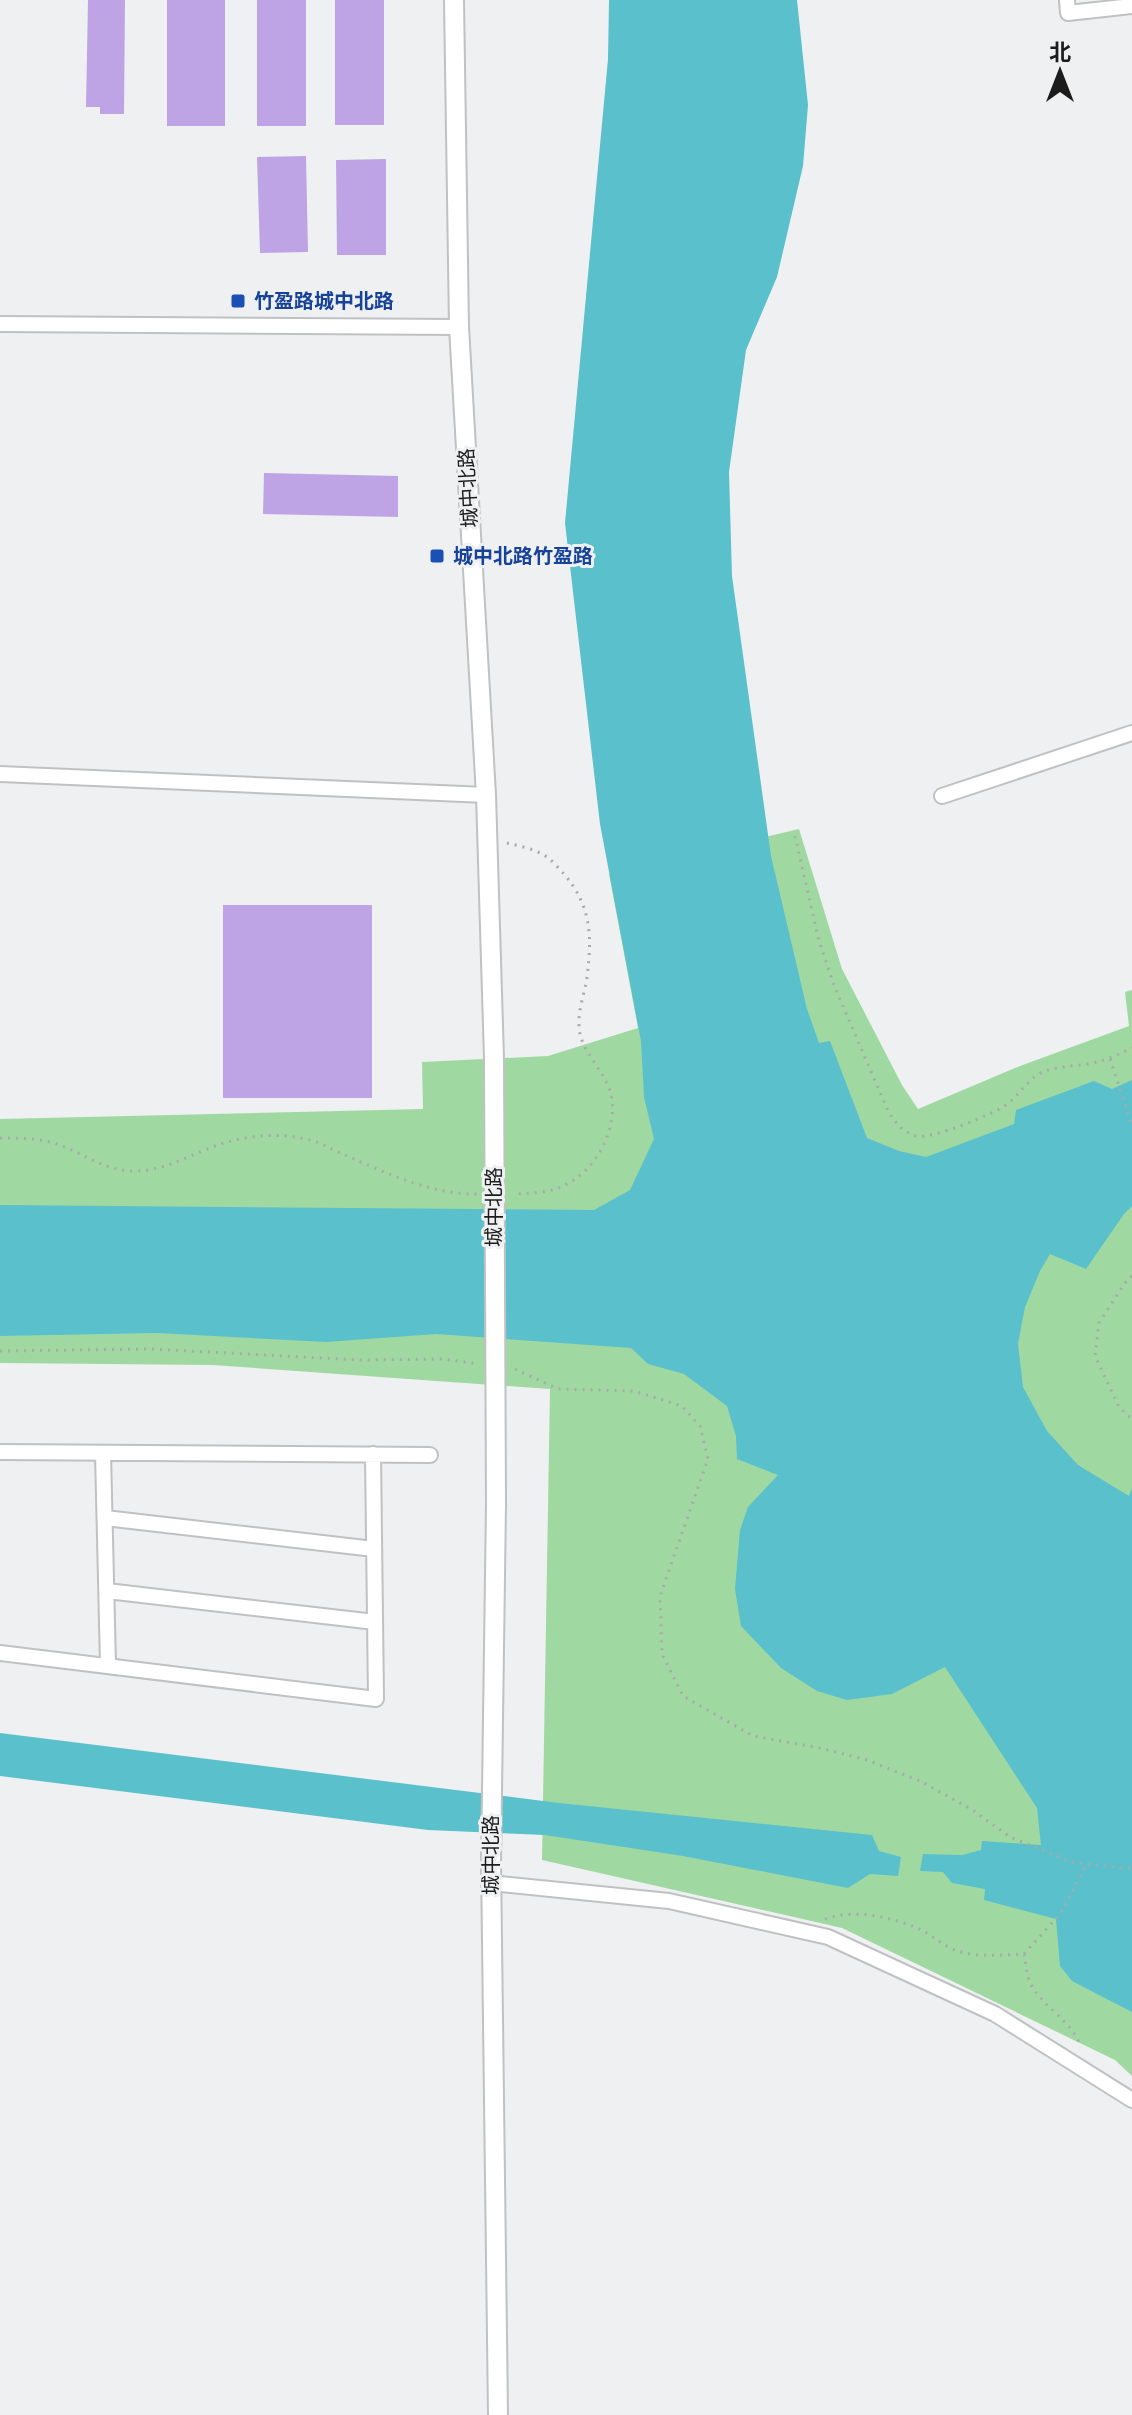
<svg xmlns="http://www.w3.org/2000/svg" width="1132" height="2415" font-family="Poppins,'Noto Sans SC',sans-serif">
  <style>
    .green { fill: #a0d8a2 }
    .water { fill: #5ac0cc }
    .building { fill: #bfa4e5 }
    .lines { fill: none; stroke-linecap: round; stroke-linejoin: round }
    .minor-casing { stroke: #bfc1c2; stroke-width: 18 }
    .tertiary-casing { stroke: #bfc1c2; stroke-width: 22 }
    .path { stroke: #a9a9ab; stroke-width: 3; stroke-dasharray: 2 6; stroke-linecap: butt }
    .minor { stroke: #fff; stroke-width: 14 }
    .tertiary { stroke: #fff; stroke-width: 18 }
    .tertiary-bridge-casing { stroke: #bfc1c2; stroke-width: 22; stroke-linecap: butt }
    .tertiary-bridge { stroke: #fff; stroke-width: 18 }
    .transit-dot { fill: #1a4fb4; stroke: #eff0f2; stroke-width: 3 }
    .labels { text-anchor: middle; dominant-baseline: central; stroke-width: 6; stroke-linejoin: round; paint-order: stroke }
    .transit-label { font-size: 20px; font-weight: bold; fill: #164399; stroke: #eff0f2; text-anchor: start }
    .street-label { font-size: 20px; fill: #1c1c1d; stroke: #eff0f2 }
  </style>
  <rect width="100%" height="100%" fill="#eff0f2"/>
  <path class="green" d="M 799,829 L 842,969 L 902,1085 L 918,1109 L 1020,1066 L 1129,1026 L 1125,992 L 1132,990 L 1132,2076 L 1115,2060 L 842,1928 L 542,1860 L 550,1389 L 213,1365 L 0,1363 L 0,1119 L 423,1109 L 422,1062 L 548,1056 L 638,1028 L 609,874 Z"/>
  <path class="water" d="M 609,0 L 797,0 L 808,105 L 803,166 L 777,277 L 746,350 L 729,472 L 732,576 L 771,856 L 807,1009 L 819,1043 L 830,1041 L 867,1138 L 899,1151 L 926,1157 L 1014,1124 L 1016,1110 L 1094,1081 L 1112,1089 L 1132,1080 L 1132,1206 L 1124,1214 L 1086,1269 L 1050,1254 L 1040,1271 L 1025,1307 L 1018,1344 L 1023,1387 L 1047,1431 L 1078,1465 L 1129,1496 L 1132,1488 L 1132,2012 L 1072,1981 L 1060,1966 L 1056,1919 L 984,1900 L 985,1889 L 952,1883 L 943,1872 L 920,1871 L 923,1854 L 962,1855 L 981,1850 L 982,1841 L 1041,1845 L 1037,1808 L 945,1667 L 892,1694 L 847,1700 L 817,1691 L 781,1668 L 741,1626 L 735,1589 L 740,1530 L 748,1507 L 778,1475 L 737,1459 L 736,1436 L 727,1406 L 684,1374 L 648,1364 L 631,1348 L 436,1334 L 326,1342 L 157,1333 L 0,1336 L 0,1205 L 594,1210 L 630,1190 L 654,1139 L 644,1097 L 641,1041 L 600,824 L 565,523 L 608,59 Z
    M 0,1733 L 559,1803 L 872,1835 L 879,1851 L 901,1857 L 898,1876 L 870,1874 L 848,1888 L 683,1856 L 545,1835 L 428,1830 L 0,1776 Z"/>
  <path class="building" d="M 88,0 L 125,0 L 124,114 L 100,114 L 100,107 L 86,107 Z
    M 167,0 L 225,0 L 225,126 L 167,126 Z
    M 257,0 L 306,0 L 306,126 L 257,126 Z
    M 335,0 L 384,0 L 384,125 L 335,125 Z
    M 306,156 L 308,252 L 260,253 L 257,157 Z
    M 386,159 L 386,255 L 337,255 L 336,160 Z
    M 264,473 L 398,476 L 398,517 L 263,514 Z
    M 223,905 L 372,905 L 372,1098 L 223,1098 Z"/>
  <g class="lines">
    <g class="minor-casing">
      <path id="minor" d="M 1067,0 L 1068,13 L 1132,6
        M 0,324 L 459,327
        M 0,774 L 486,795
        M 942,796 L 1132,733
        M 0,1452 L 430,1455
        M 103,1453 L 108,1665
        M 105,1518 L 374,1549
        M 107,1591 L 375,1622
        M 0,1653 L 376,1699 L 373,1454
        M 491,1883 L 669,1901 L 828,1937 L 995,2014 L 1132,2100"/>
    </g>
    <g class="tertiary-casing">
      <path id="tertiary" d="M 454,0 L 459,327 L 486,795 L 494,1059
        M 496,1504 L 491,1863 L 498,2415"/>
    </g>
    <path class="path" d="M 795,836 L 819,941 L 835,988 L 889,1113 C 897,1124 903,1132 916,1136 C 930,1140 995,1114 1007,1104 C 1019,1095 1026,1082 1039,1074 C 1055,1065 1075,1067 1092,1063 C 1107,1060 1119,1054 1132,1048
      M 507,843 C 520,846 535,849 547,857 C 553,861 559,869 564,874 C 592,907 592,937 587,977 C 585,993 578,1009 579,1025 C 579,1050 603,1068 610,1091 C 620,1125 598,1168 567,1184 C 551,1193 532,1193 514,1194
      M 1110,1059 L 1132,1125
      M 0,1138 C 18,1138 37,1138 54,1143 C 82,1152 104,1171 134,1171 C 164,1171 188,1156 215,1146 C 243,1136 276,1132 305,1139 C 319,1141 332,1150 345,1155 C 386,1173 432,1195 478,1194
      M 1132,1276 L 1125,1283 L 1099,1323 L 1095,1356 L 1119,1407 L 1132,1419
      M 0,1351 L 151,1349 L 360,1360 L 443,1359 L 479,1364
      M 515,1369 L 558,1389 L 634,1391 L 682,1406 L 700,1426 L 708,1459 L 660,1596 L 662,1654 L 683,1696 L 753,1736 L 820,1748 L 867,1760 L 920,1781 L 971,1809 L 1010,1837 L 1072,1862 L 1122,1868 L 1132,1867
      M 825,1919 C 854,1909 888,1916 917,1928 C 930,1933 942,1945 955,1950 C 977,1958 1001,1955 1024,1954 C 1026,1962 1026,1972 1029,1980 C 1040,2007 1070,2017 1081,2047
      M 1024,1954 L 1060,1914 L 1087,1864"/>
    <use href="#minor" class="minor"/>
    <use href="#tertiary" class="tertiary"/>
    <g class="tertiary-bridge-casing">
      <path id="tertiary-bridge" d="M 494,1059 L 496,1504"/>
    </g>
    <use href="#tertiary-bridge" class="tertiary-bridge"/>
  </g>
  <g class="transit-dot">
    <rect x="230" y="293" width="16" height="16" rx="4"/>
    <rect x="429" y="548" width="16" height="16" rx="4"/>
  </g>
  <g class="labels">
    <g class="transit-label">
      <text x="254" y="301">竹盈路城中北路</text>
      <text x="453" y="556">城中北路竹盈路</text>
    </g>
    <g class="street-label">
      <text transform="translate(468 488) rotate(-93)">城中北路</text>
      <text transform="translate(494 1207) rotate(-90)">城中北路</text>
      <text transform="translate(491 1855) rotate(-90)">城中北路</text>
    </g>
  </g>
  <g transform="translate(1060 72)" stroke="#eff0f2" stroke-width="6" paint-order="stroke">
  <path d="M0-6L14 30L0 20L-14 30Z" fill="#1c1c1d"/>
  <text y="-12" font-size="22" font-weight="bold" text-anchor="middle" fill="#1c1c1d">北</text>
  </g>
</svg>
